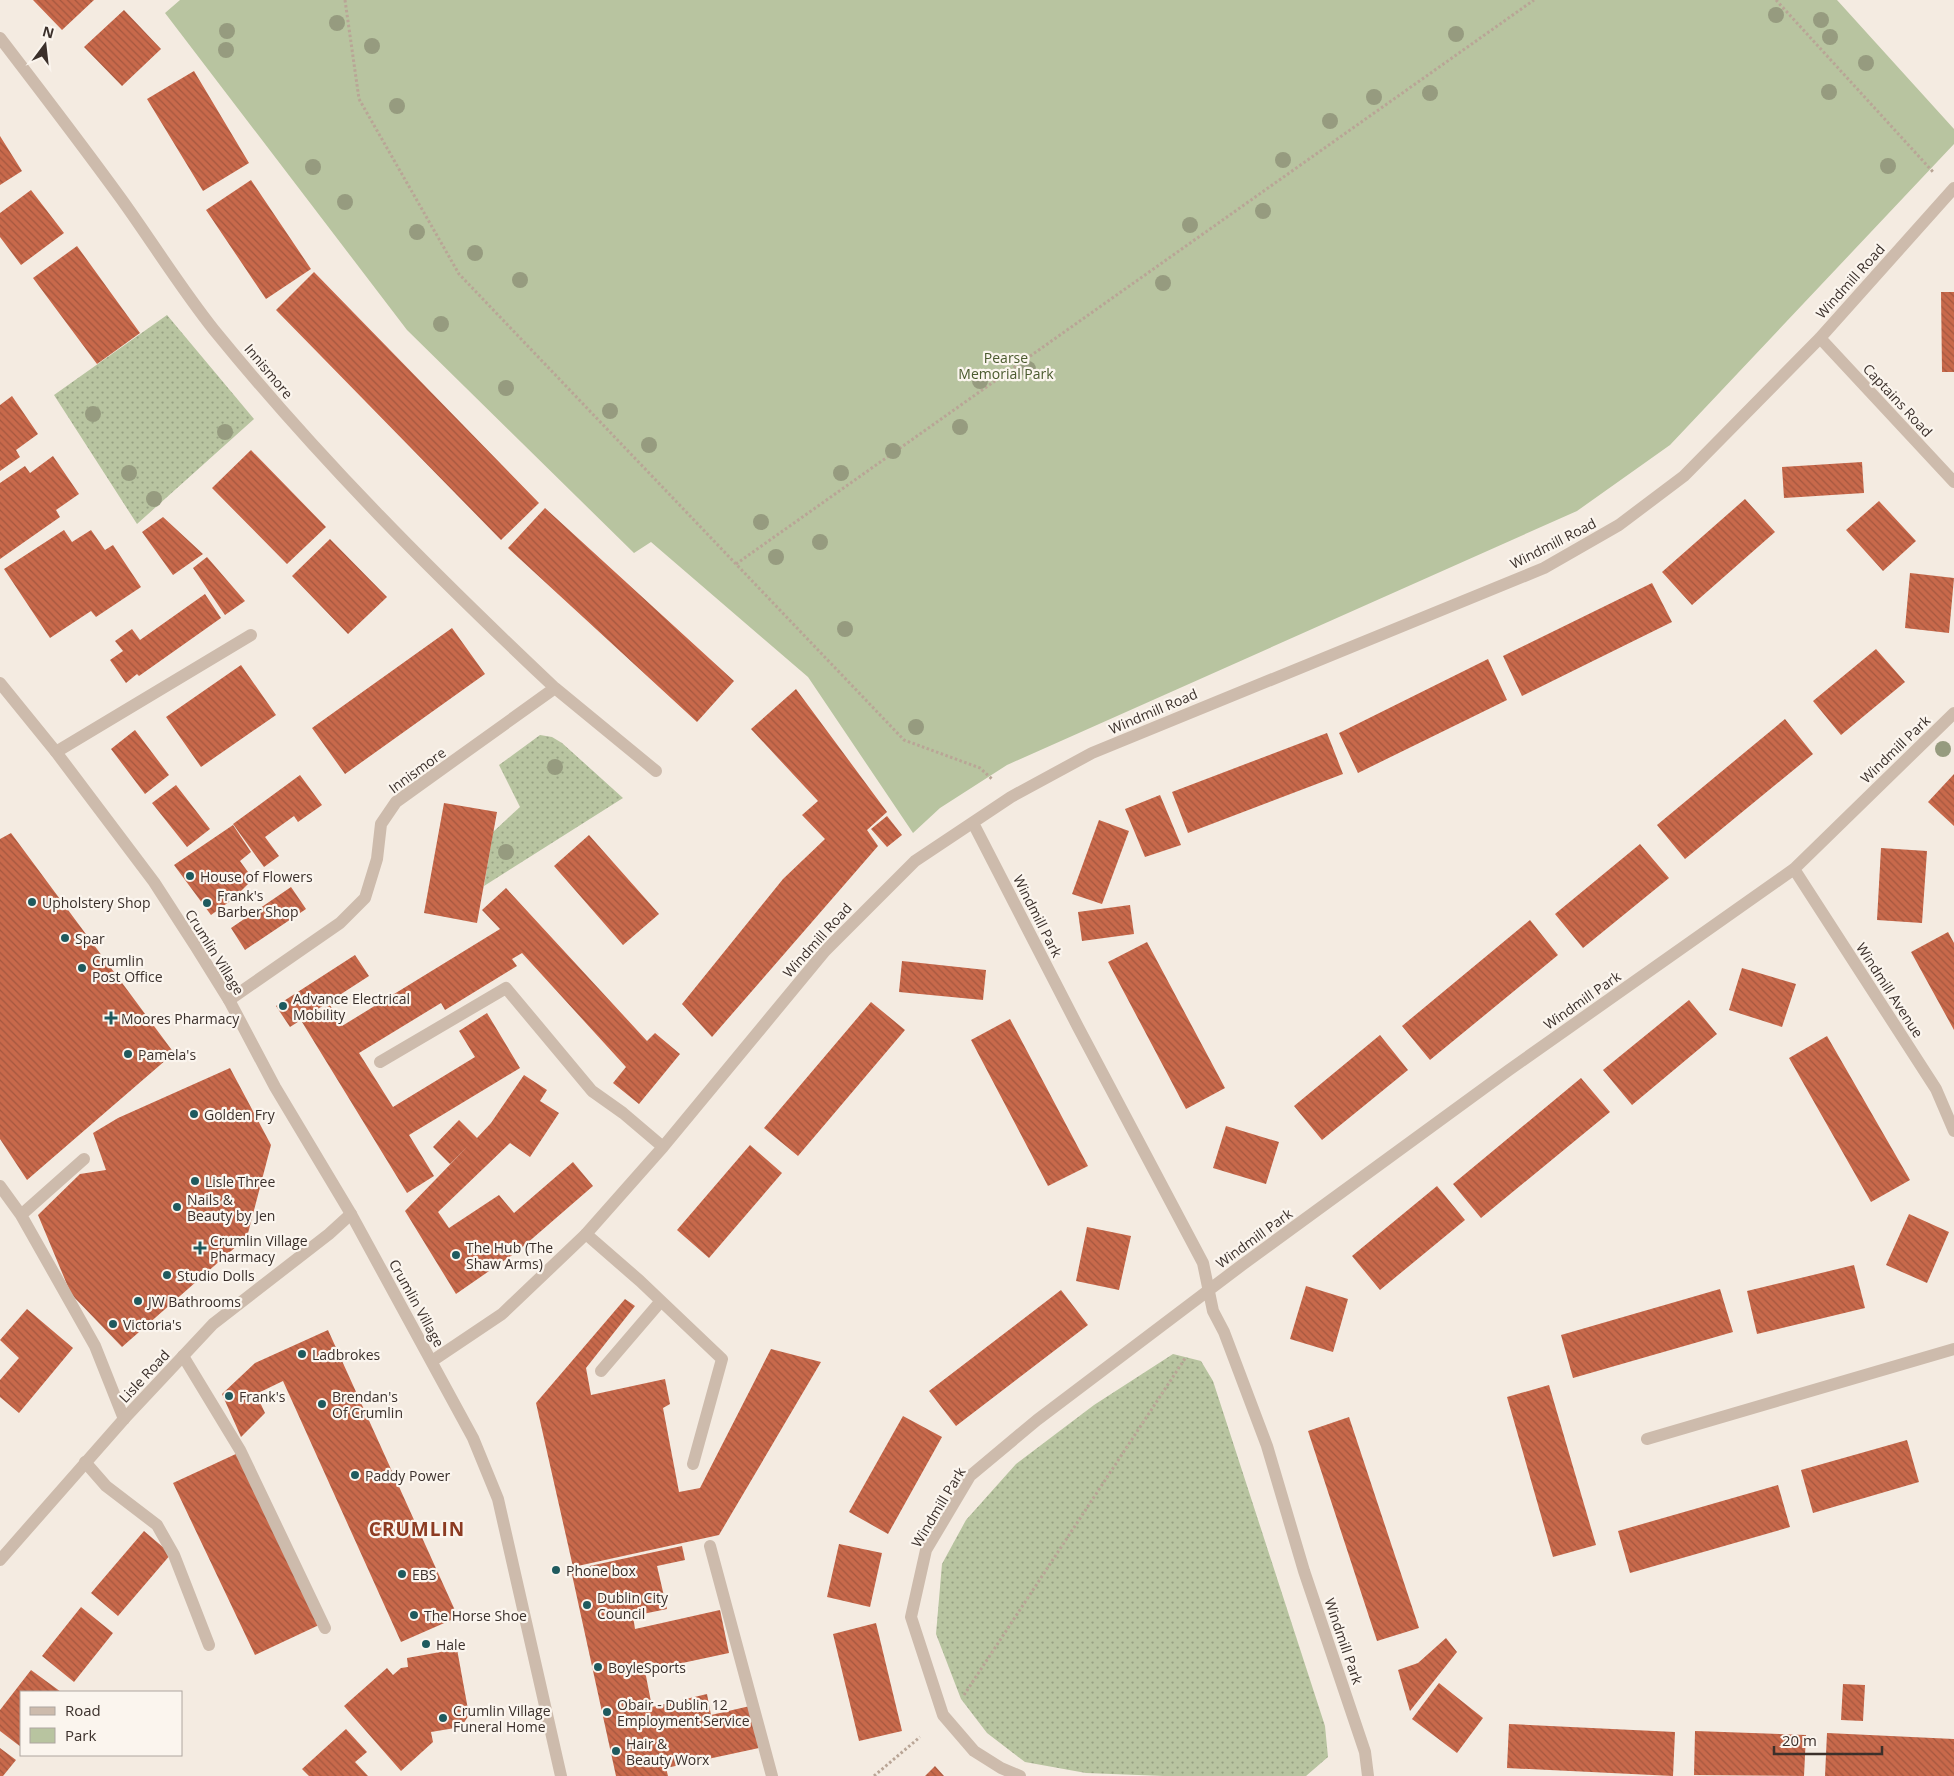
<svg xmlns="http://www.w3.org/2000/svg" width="1954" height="1776" font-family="'Open Sans',sans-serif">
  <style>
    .grass { fill: url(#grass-dots) }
    .park { fill: #b8c4a0 }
    .building { fill: url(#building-back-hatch) }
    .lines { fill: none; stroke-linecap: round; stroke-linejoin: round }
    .path { stroke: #b9a596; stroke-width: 3; stroke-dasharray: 2.5 2.5; stroke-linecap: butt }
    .service { stroke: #cdbbac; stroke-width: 12 }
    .minor { stroke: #cdbbac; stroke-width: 12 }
    .tertiary { stroke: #cdbbac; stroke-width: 12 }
    .tree { fill: #969b7f }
    .poi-dot { fill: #1f5a5e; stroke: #fbf5ee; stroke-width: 2 }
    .labels { text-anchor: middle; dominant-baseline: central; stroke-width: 4.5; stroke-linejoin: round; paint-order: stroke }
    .street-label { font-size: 14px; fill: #3b302b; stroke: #fbf5ee }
    .park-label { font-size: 14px; fill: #4a5a2e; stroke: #fbf5ee }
    .poi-label { font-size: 14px; fill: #3b302b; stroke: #fbf5ee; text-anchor: start }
    .district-label { font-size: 19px; font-weight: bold; letter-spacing: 1px; fill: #8c3b22; stroke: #fbf5ee }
  </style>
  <defs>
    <pattern id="grass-dots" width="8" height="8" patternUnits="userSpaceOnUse" patternTransform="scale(1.25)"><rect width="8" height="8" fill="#b8c4a0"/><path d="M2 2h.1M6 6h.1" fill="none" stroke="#97a083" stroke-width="1.8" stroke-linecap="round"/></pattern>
    <pattern id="building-back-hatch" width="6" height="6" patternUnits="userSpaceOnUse" patternTransform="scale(1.25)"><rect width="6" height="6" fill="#c8694b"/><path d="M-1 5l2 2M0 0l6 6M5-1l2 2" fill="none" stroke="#a4573f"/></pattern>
  </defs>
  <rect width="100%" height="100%" fill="#f4ebe1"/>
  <path class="grass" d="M 167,315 L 254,419 L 137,524 L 54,395 Z
    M 540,735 L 552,737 L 562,743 L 623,798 L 484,886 L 493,832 L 520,807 L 499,765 Z
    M 1173,1354 L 1201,1361 L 1213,1381 L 1325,1726 L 1328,1757 L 1306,1776 L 1164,1776 L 1086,1773 L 1025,1762 L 987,1733 L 961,1699 L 936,1634 L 942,1564 L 966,1520 L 1016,1464 L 1094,1405 Z"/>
  <path class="park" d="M 180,0 L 1837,0 L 1954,129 L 1954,144 L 1670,445 L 1577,511 L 1007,765 L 940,808 L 913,833 L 808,677 L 651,542 L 634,553 L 407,330 L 165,13 Z"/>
  <path class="building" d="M 33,0 L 94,0 L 62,30 Z
    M 124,10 L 161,49 L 122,86 L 84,47 Z
    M 194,71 L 249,163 L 203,191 L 147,99 Z
    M 0,136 L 22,171 L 0,185 Z
    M 251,180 L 311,269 L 266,299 L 206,210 Z
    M 31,190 L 64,233 L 21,265 L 0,237 L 0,213 Z
    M 77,246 L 140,333 L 97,364 L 33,278 Z
    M 314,272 L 539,503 L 501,540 L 276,310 Z
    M 1941,292 L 1954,292 L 1954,372 L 1942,372 Z
    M 12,396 L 38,434 L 16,450 L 20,457 L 0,471 L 0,405 Z
    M 251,450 L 326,527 L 287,564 L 212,488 Z
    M 53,456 L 79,494 L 56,510 L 60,517 L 0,559 L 0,483 L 25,466 L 30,473 Z
    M 1862,462 L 1864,493 L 1784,498 L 1782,467 Z
    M 1745,499 L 1775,532 L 1692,605 L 1662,572 Z
    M 1879,501 L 1916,541 L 1883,571 L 1846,530 Z
    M 545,508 L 734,681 L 697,722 L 508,548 Z
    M 163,517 L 203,554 L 173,575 L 142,532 Z
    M 64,530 L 72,542 L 91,530 L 105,550 L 113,545 L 141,587 L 96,617 L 91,611 L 50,638 L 4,569 Z
    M 330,539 L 387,597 L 348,634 L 292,576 Z
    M 207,557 L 245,601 L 225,615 L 193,568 Z
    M 1910,573 L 1954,578 L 1949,633 L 1905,628 Z
    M 1652,583 L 1672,622 L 1522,696 L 1503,656 Z
    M 205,594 L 221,618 L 139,676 L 137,674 L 126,683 L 110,660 L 123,651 L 115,641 L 132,629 L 140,640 Z
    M 452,628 L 485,674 L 345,774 L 312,728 Z
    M 1876,649 L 1905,682 L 1841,735 L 1813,701 Z
    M 1488,659 L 1507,700 L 1358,773 L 1339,733 Z
    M 241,665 L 276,715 L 201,767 L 166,717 Z
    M 796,689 L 887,812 L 867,830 L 878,846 L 712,1037 L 682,1004 L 783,879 L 825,839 L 802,815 L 818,801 L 751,729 Z
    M 1785,719 L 1813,754 L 1685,859 L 1657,825 Z
    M 135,730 L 169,775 L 145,794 L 111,749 Z
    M 1327,733 L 1343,774 L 1188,833 L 1172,792 Z
    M 1954,774 L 1954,826 L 1928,802 Z
    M 300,775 L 322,805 L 298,822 L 294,816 L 265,837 L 279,856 L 264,867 L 233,824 Z
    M 176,785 L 210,829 L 187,847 L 152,803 Z
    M 1160,795 L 1181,845 L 1145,857 L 1125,809 Z
    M 444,803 L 497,812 L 477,923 L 424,913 Z
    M 887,816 L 902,835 L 887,847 L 871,829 Z
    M 1099,820 L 1129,831 L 1102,904 L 1072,894 Z
    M 233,825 L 251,852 L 240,861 L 253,879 L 233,899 L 211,915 L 174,865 Z
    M 11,833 L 174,1053 L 27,1180 L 0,1139 L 0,839 Z
    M 589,835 L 659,914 L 623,945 L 554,866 Z
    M 1640,844 L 1669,878 L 1583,948 L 1555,914 Z
    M 1881,848 L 1927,851 L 1922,923 L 1877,920 Z
    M 291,887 L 306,909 L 245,950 L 231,928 Z
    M 506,888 L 647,1041 L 655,1033 L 680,1054 L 639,1104 L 613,1083 L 626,1067 L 522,953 L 512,959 L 517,966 L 445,1010 L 441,1003 L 359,1053 L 393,1107 L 475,1057 L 459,1031 L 487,1013 L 520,1068 L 409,1135 L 434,1176 L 407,1193 L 302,1022 L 330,1005 L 342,1026 L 500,929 L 482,910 Z
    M 1130,905 L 1134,934 L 1082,941 L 1078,912 Z
    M 1530,920 L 1558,955 L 1430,1060 L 1402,1026 Z
    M 1948,932 L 1954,943 L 1954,1030 L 1911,952 Z
    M 1147,942 L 1225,1088 L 1186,1109 L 1108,962 Z
    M 355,955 L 369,976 L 290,1027 L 276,1006 Z
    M 902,961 L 986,970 L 983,1000 L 899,992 Z
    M 1742,968 L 1796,984 L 1782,1027 L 1729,1010 Z
    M 1689,1000 L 1717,1034 L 1632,1105 L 1603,1070 Z
    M 871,1002 L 905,1030 L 798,1156 L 764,1128 Z
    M 1010,1019 L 1088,1166 L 1048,1186 L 971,1040 Z
    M 1380,1035 L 1408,1070 L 1322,1140 L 1294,1106 Z
    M 1827,1036 L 1910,1180 L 1871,1202 L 1789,1058 Z
    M 230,1068 L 271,1145 L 247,1237 L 122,1347 L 71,1294 L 38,1215 L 80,1174 L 106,1170 L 93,1133 L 118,1118 Z
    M 524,1075 L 547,1090 L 540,1101 L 559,1113 L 530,1157 L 510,1143 L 438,1212 L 449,1228 L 499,1195 L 514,1213 L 573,1162 L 593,1186 L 518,1251 L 456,1294 L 405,1211 L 468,1146 L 450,1164 L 433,1147 L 459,1120 L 477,1138 L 491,1123 Z
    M 1581,1078 L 1610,1112 L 1481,1218 L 1453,1184 Z
    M 1226,1126 L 1279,1142 L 1266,1184 L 1213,1168 Z
    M 750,1145 L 782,1173 L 709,1258 L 677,1230 Z
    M 1437,1186 L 1465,1220 L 1380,1290 L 1352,1256 Z
    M 1909,1214 L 1949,1232 L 1927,1283 L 1886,1265 Z
    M 1087,1227 L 1131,1236 L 1119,1290 L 1076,1281 Z
    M 1854,1265 L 1865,1308 L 1757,1334 L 1747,1291 Z
    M 1306,1286 L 1348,1299 L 1333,1352 L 1290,1339 Z
    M 1720,1289 L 1733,1332 L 1573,1378 L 1561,1335 Z
    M 1061,1290 L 1088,1325 L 956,1426 L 929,1391 Z
    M 625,1299 L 635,1306 L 586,1368 L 591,1395 L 665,1379 L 670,1404 L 663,1408 L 679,1492 L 700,1488 L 771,1349 L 821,1362 L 719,1535 L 573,1567 L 536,1403 Z
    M 27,1309 L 73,1348 L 19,1413 L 0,1397 L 0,1380 L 19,1358 L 0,1340 Z
    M 328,1330 L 458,1617 L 401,1642 L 283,1381 L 256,1394 L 265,1413 L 241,1437 L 222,1394 L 255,1363 Z
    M 1549,1385 L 1596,1545 L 1553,1557 L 1507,1397 Z
    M 903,1416 L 942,1437 L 888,1534 L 849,1512 Z
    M 1349,1417 L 1419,1628 L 1377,1641 L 1308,1431 Z
    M 1907,1440 L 1919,1482 L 1813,1513 L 1801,1470 Z
    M 238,1453 L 319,1625 L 255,1655 L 173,1483 Z
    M 1778,1485 L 1790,1527 L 1630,1573 L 1618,1531 Z
    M 144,1531 L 171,1554 L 118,1616 L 91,1593 Z
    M 839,1544 L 882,1553 L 870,1607 L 827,1597 Z
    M 682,1546 L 685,1560 L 657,1566 L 667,1609 L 633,1616 L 635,1629 L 720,1610 L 729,1653 L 645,1671 L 652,1707 L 707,1694 L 711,1715 L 750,1706 L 759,1748 L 666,1768 L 668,1776 L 616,1776 L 571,1570 Z
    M 81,1607 L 113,1633 L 74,1682 L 42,1656 Z
    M 876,1623 L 902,1731 L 859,1741 L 833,1634 Z
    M 1446,1638 L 1457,1652 L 1410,1711 L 1398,1670 L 1418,1663 Z
    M 457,1649 L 469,1715 L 461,1727 L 431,1732 L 433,1742 L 401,1771 L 344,1706 L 387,1668 L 393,1675 L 401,1668 L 408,1667 L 407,1658 Z
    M 31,1670 L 61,1692 L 21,1692 L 21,1747 L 0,1731 L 0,1710 Z
    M 1439,1683 L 1483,1718 L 1457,1753 L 1412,1719 Z
    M 1843,1684 L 1865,1685 L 1863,1721 L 1841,1720 Z
    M 1509,1724 L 1675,1732 L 1673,1776 L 1507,1768 Z
    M 346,1729 L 367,1752 L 355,1762 L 368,1776 L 309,1776 L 302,1769 Z
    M 1695,1731 L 1806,1735 L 1804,1776 L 1694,1775 Z
    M 1827,1733 L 1954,1739 L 1954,1776 L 1825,1776 Z
    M 0,1748 L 16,1760 L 3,1776 L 0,1776 Z
    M 935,1766 L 944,1776 L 925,1776 Z"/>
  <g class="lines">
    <path class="path" d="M 345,0 L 359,99 L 459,274 L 904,740 L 980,768 L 992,779
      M 1776,0 L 1934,173
      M 736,564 L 1534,0
      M 964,1695 L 1186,1357
      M 874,1776 L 920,1737"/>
    <path class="service" d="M 56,752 L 251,635
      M 0,1186 L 21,1215 L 95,1346 L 124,1419
      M 21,1215 L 84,1159
      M 586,1234 L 640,1281 L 722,1359 L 693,1464
      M 183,1356 L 240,1450 L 325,1628
      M 601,1371 L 661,1301
      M 85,1462 L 106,1486 L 157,1525 L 174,1555 L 209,1645
      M 710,1546 L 772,1776"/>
    <path class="minor" d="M 0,38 C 43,94 86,150 127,207 C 156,248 183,291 214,330 C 320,460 434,574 555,688 L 396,802 L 381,824 L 377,859 L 365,898 L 340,923 L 229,1000
      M 1820,338 L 1954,482
      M 555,688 L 656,771
      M 973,823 L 1078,1027 L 1203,1263 L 1213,1311 L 1224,1332 L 1267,1446 L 1304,1571 L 1365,1752 L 1368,1776
      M 1794,869 L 1936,1089 L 1954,1131
      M 380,1062 L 506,988 L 592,1091 L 623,1113 L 663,1147
      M 432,1361 L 502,1314 L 586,1234 L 663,1147 L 825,951 L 915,861 L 1011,797 L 1092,753 L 1544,568 L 1619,525 L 1684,476 L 1820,338 L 1954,188
      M 1647,1439 L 1954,1349
      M 0,1560 L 124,1419 L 213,1324 L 329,1234 L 351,1214
      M 1020,1776 L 1001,1768 L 974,1751 L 943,1715 L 911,1617 L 926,1550 L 970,1476 L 1037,1420 L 1242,1265 L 1509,1070 L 1794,869 L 1954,713"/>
    <path class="tertiary" d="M 0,683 L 56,752 L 154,882 L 196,947 L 229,1000 L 275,1087 L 351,1214 L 473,1438 L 498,1499 L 561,1776"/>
  </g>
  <g class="tree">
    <circle cx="1776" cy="15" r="8"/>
    <circle cx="1821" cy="20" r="8"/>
    <circle cx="337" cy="23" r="8"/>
    <circle cx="227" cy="31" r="8"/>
    <circle cx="1456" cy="34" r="8"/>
    <circle cx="1830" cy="37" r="8"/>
    <circle cx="372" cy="46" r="8"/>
    <circle cx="226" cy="50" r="8"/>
    <circle cx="1866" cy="63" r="8"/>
    <circle cx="1829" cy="92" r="8"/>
    <circle cx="1430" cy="93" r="8"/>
    <circle cx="1374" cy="97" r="8"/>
    <circle cx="397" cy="106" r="8"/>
    <circle cx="1330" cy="121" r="8"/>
    <circle cx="1283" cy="160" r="8"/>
    <circle cx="1888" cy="166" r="8"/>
    <circle cx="313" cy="167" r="8"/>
    <circle cx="345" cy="202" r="8"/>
    <circle cx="1263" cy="211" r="8"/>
    <circle cx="1190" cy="225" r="8"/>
    <circle cx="417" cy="232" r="8"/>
    <circle cx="475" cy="253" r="8"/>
    <circle cx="520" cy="280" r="8"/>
    <circle cx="1163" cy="283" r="8"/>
    <circle cx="441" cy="324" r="8"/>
    <circle cx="1028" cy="369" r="8"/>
    <circle cx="980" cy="381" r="8"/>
    <circle cx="506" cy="388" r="8"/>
    <circle cx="610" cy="411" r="8"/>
    <circle cx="93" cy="414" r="8"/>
    <circle cx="960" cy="427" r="8"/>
    <circle cx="225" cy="432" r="8"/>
    <circle cx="649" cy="445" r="8"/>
    <circle cx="893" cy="451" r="8"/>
    <circle cx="129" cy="473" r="8"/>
    <circle cx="841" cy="473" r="8"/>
    <circle cx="154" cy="499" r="8"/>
    <circle cx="761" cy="522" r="8"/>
    <circle cx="820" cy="542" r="8"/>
    <circle cx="776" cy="557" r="8"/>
    <circle cx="845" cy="629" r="8"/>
    <circle cx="916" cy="727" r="8"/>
    <circle cx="1943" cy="749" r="8"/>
    <circle cx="555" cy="767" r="8"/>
    <circle cx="506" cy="852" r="8"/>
  </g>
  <g class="poi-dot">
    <circle cx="190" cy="876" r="5"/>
    <circle cx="32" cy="902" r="5"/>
    <circle cx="207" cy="903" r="5"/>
    <circle cx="65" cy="938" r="5"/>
    <circle cx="82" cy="968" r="5"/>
    <circle cx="283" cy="1006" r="5"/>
    <path d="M108.5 1010.5h5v5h5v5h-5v5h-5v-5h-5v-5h5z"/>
    <circle cx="128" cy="1054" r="5"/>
    <circle cx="194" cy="1114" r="5"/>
    <circle cx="195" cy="1181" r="5"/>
    <circle cx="177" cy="1207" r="5"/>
    <path d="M197.5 1240.5h5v5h5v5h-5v5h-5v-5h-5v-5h5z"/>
    <circle cx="456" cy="1255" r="5"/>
    <circle cx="167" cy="1275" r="5"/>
    <circle cx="138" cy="1301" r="5"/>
    <circle cx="113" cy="1324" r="5"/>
    <circle cx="302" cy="1354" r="5"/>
    <circle cx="229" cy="1396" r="5"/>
    <circle cx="322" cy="1404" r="5"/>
    <circle cx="355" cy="1475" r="5"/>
    <circle cx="556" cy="1570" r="5"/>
    <circle cx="402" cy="1574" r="5"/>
    <circle cx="587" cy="1605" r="5"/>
    <circle cx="414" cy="1615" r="5"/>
    <circle cx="426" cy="1644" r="5"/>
    <circle cx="598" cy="1667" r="5"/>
    <circle cx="607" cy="1712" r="5"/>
    <circle cx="443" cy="1718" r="5"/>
    <circle cx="616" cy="1751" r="5"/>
  </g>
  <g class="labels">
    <g class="street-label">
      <text transform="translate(1850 281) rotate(-48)">Windmill Road</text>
      <text transform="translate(269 371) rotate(50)">Innismore</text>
      <text transform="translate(1898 400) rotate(47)">Captains Road</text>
      <text transform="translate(1553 543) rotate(-27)">Windmill Road</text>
      <text transform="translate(1153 711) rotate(-23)">Windmill Road</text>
      <text transform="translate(1895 749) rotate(-44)">Windmill Park</text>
      <text transform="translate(417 770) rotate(-36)">Innismore</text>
      <text transform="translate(1038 916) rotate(63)">Windmill Park</text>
      <text transform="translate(817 940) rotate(-48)">Windmill Road</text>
      <text transform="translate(215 952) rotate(58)">Crumlin Village</text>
      <text transform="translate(1890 990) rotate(57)">Windmill Avenue</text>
      <text transform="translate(1582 1000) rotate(-35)">Windmill Park</text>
      <text transform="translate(1254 1238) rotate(-36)">Windmill Park</text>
      <text transform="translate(417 1303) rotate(61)">Crumlin Village</text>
      <text transform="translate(144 1376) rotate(-47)">Lisle Road</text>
      <text transform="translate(938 1507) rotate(-59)">Windmill Park</text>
      <text transform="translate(1344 1641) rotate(71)">Windmill Park</text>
    </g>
    <g class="park-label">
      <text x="1006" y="357">Pearse<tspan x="1006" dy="16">Memorial Park</tspan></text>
    </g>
    <g class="poi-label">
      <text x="200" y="876">House of Flowers</text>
      <text x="217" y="895">Frank's<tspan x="217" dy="16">Barber Shop</tspan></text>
      <text x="42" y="902">Upholstery Shop</text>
      <text x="75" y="938">Spar</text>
      <text x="92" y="960">Crumlin<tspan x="92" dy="16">Post Office</tspan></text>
      <text x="293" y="998">Advance Electrical<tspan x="293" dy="16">Mobility</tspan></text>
      <text x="121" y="1018">Moores Pharmacy</text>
      <text x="138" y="1054">Pamela's</text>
      <text x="204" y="1114">Golden Fry</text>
      <text x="205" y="1181">Lisle Three</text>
      <text x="187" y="1199">Nails &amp;<tspan x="187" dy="16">Beauty by Jen</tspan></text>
      <text x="210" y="1240">Crumlin Village<tspan x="210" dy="16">Pharmacy</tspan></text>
      <text x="466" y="1247">The Hub (The<tspan x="466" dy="16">Shaw Arms)</tspan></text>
      <text x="177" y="1275">Studio Dolls</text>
      <text x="148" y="1301">JW Bathrooms</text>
      <text x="123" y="1324">Victoria's</text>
      <text x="312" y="1354">Ladbrokes</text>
      <text x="239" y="1396">Frank's</text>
      <text x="332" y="1396">Brendan's<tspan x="332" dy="16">Of Crumlin</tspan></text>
      <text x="365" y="1475">Paddy Power</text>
      <text x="566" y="1570">Phone box</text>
      <text x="412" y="1574">EBS</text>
      <text x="597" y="1597">Dublin City<tspan x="597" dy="16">Council</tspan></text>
      <text x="424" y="1615">The Horse Shoe</text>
      <text x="436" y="1644">Hale</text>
      <text x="608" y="1667">BoyleSports</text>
      <text x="617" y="1704">Obair - Dublin 12<tspan x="617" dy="16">Employment Service</tspan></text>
      <text x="453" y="1710">Crumlin Village<tspan x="453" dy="16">Funeral Home</tspan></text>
      <text x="626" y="1743">Hair &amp;<tspan x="626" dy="16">Beauty Worx</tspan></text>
    </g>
    <g class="district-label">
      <text x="417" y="1529">CRUMLIN</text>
    </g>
  </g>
  <rect x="20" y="1691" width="162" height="65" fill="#fbf5ee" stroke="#aea6a0"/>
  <rect x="30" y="1707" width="25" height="8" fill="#cdbbac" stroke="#aea6a0"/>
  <text x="65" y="1716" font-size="15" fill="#3b302b">Road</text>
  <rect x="30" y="1728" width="25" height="15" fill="#b8c4a0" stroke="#aea6a0"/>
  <text x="65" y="1741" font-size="15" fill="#3b302b">Park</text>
  <g transform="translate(45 45) rotate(15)" stroke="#fbf5ee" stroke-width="4" paint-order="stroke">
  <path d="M0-4L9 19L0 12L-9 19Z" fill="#3b302b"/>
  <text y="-8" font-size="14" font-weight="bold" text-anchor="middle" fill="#3b302b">N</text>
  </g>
  <path d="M1774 1746v8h108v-8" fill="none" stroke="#3b302b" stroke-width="2.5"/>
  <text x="1782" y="1746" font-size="15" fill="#3b302b" stroke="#fbf5ee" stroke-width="4" paint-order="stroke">20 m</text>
</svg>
